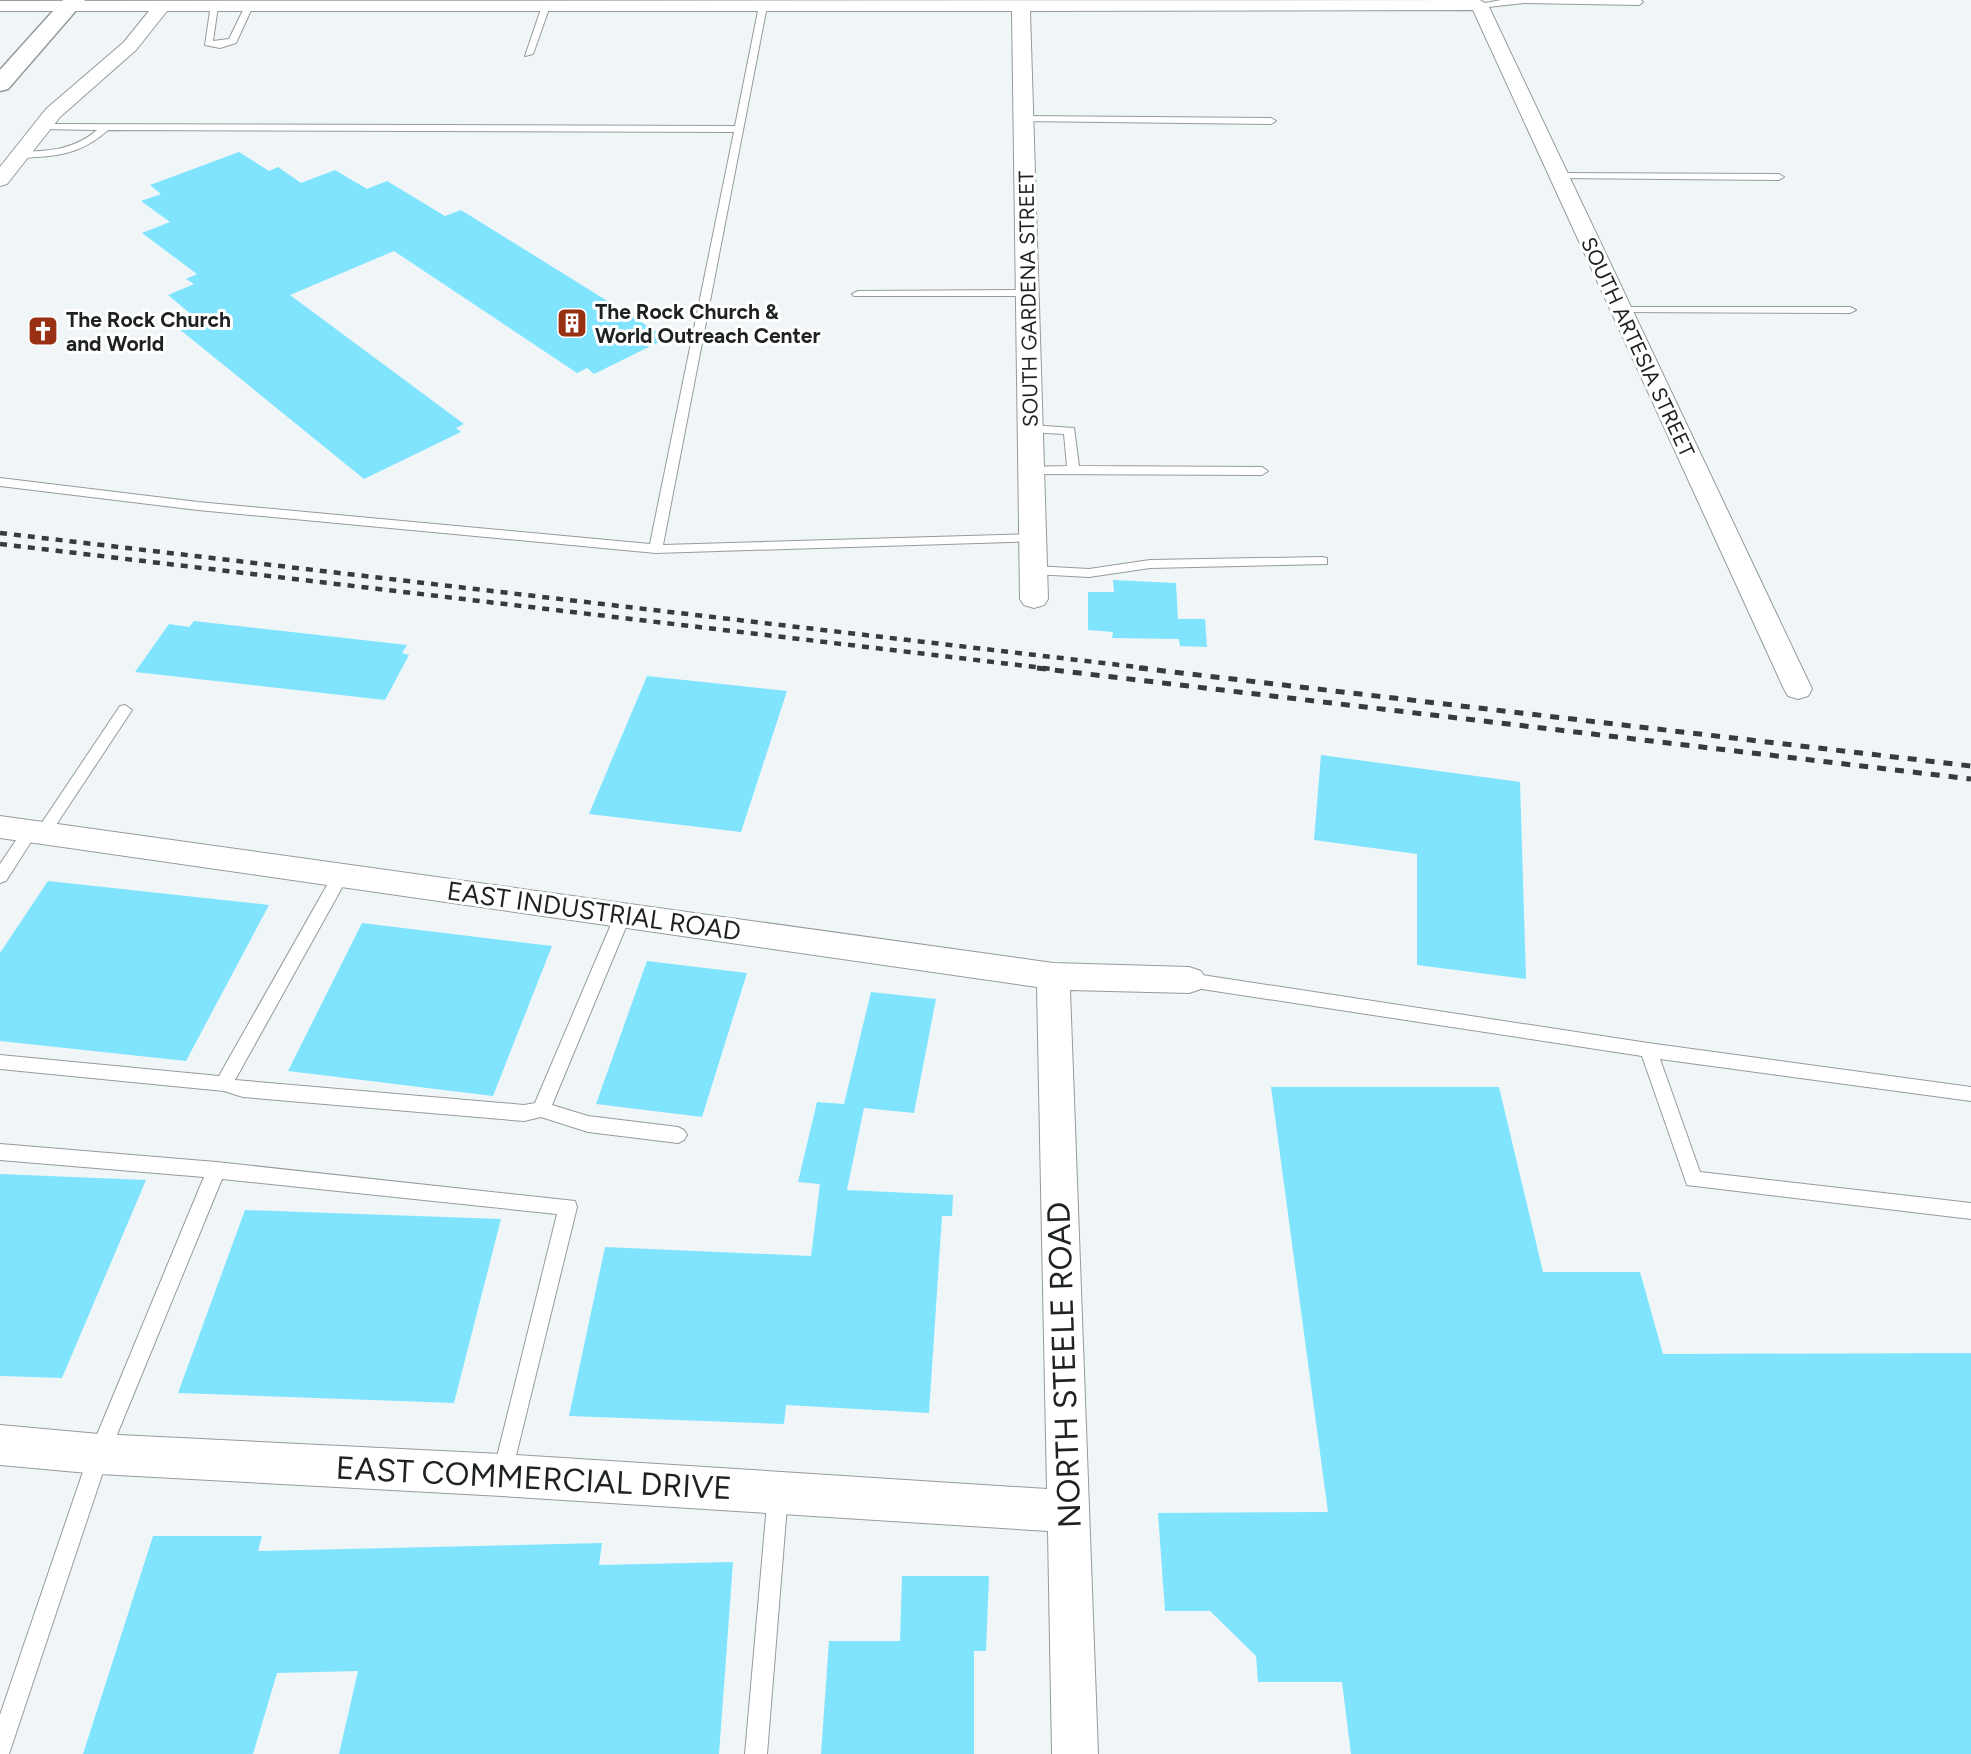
<svg xmlns="http://www.w3.org/2000/svg" width="1971" height="1754" font-family="Figtree,sans-serif">
	<style>
		.building { fill: #80e4ff }
		.lines { fill: none; stroke-linecap: round; stroke-linejoin: round }
		.lane-casing { stroke: #959b9c; stroke-width: 2 }
		.street-casing { stroke: #959b9c; stroke-width: 2 }
		.primary-casing { stroke: #959b9c; stroke-width: 3 }
		.lane { fill: #fff; fill-rule: evenodd }
		.street { fill: #fff; fill-rule: evenodd }
		.primary { fill: #fff; fill-rule: evenodd }
		.rail-far1 { stroke: #383b3c; stroke-width: 4.5; stroke-dasharray: 7 7; stroke-linecap: butt }
		.rail { stroke: #383b3c; stroke-width: 5; stroke-dasharray: 9 9; stroke-linecap: butt }
		.labels { text-anchor: middle; dominant-baseline: central; stroke-width: 6; stroke-linejoin: round; paint-order: stroke }
		.far-street-label { font-size: 21px; fill: #1f2222; stroke: #fff }
		.far-poi-label { font-size: 21px; font-weight: bold; fill: #1f2222; stroke: #fff; text-anchor: start }
		.street-label { font-size: 26px; fill: #1f2222; stroke: #fff }
		.near-street-label { font-size: 32px; fill: #1f2222; stroke: #fff }
	</style>
	<rect width="100%" height="100%" fill="#f0f6f8"/>
	<!-- building -->
	<g class="building">
		<polygon points="239,152 269,171 278,167 301,183 335,170 367,189 387,181 445,216 461,210 667,338 594,374 587,368 577,373 394,251 290,295 464,424 456,428 461,432 364,479 178,328 198,320 168,295 194,284 186,279 197,274 142,233 170,222 141,201 161,194 150,185"/>
		<polygon points="1113,580 1176,583 1178,619 1205,619 1207,647 1180,646 1179,639 1112,638 1113,632 1088,630 1088,592 1114,592"/>
		<polygon points="194,621 407,645 402,653 409,655 385,700 135,672 169,624 189,627"/>
		<polygon points="647,676 787,691 741,832 589,814"/>
		<polygon points="1321,755 1520,782 1526,979 1417,965 1417,854 1314,840"/>
		<polygon points="48,881 269,905 186,1061 0,1041 0,953"/>
		<polygon points="362,923 552,946 493,1096 288,1071"/>
		<polygon points="647,961 747,973 702,1117 596,1104"/>
		<polygon points="871,992 936,999 914,1113 864,1108 847,1190 953,1195 952,1216 942,1216 929,1413 786,1405 784,1424 569,1416 605,1247 811,1256 820,1184 798,1182 817,1102 844,1104"/>
		<polygon points="1271,1087 1499,1087 1543,1272 1640,1272 1663,1354 1971,1353 1971,1754 1351,1754 1342,1682 1258,1682 1256,1656 1210,1611 1165,1611 1158,1513 1328,1512"/>
		<polygon points="0,1174 146,1180 62,1378 0,1376"/>
		<polygon points="245,1210 501,1219 454,1403 178,1393"/>
		<polygon points="153,1536 262,1536 258,1551 602,1543 599,1565 733,1562 719,1754 339,1754 358,1671 277,1673 253,1754 83,1754"/>
		<polygon points="902,1576 989,1576 986,1651 974,1651 974,1754 821,1754 829,1641 900,1641"/>
	</g>
	<g class="lines">
		<!-- lane casing -->
		<g class="lane-casing">
			<g id="lane">
				<polygon points="1501,0 1641,0 1643,2 1639,5 1524,3 1479,8 1475,5"/>
				<polygon points="249,3 253,6 236,43 220,48 205,45 211,4 218,6 213,41 229,39 245,6"/>
				<polygon points="546,3 550,6 533,54 525,56 542,6"/>
				<path d="M763,3L767,6L663,545L1034,534L1039,535V541L656,553L198,510L0,486V478L198,502L650,544L734,132L108,130C87,149 65,156 36,157C28,158 21,159 15,155L20,152C49,151 74,150 97,130L39,129L37,127L42,124L735,126L759,6Z"/>
				<polygon points="1023,116 1271,118 1276,121 1271,124 1020,121 1020,117"/>
				<polygon points="1559,173 1779,174 1784,177 1779,180 1555,178 1554,176"/>
				<polygon points="858,291 1028,290 1034,293 1028,296 854,296 852,294"/>
				<polygon points="1621,307 1850,307 1856,310 1850,313 1617,312 1617,308"/>
				<polygon points="1031,425 1074,428 1079,466 1262,467 1268,471 1262,475 1033,474 1029,473 1029,467 1067,466 1064,434 1027,432 1025,429"/>
				<polygon points="1322,557 1327,558 1327,564 1150,568 1089,577 1034,574 1027,570 1034,566 1089,569 1150,560"/>
				<polygon points="125,705 132,710 48,837 43,839 36,834 6,881 0,883 0,864 25,827 30,825 37,830 120,706"/>
				<polygon points="341,869 347,871 349,875 235,1080 524,1105 535,1103 615,915 617,911 629,911 631,915 552,1105 588,1116 678,1127 684,1130 687,1135 684,1140 678,1143 588,1132 541,1117 524,1121 243,1097 224,1091 0,1069 0,1055 219,1076 335,871"/>
				<polygon points="1189,973 1648,1043 1971,1087 1971,1101 1660,1059 1700,1172 1971,1203 1971,1219 1687,1185 1642,1056 1189,987 1183,985 1181,980 1183,975"/>
				<polygon points="0,1144 216,1162 575,1201 577,1207 510,1480 503,1483 496,1480 493,1473 557,1214 222,1179 109,1454 9,1754 0,1754 0,1715 89,1454 204,1177 0,1160"/>
				<polygon points="778,1483 785,1486 788,1493 767,1754 745,1754 768,1493 771,1486"/>
			</g>
		</g>
		<!-- street casing -->
		<g class="street-casing">
			<g id="street">
				<polygon points="1480,0 1488,5 1812,689 1808,696 1798,699 1788,696 1784,689 1473,10 1030,11 1048,599 1044,605 1034,608 1024,605 1020,599 1012,11 167,11 136,50 60,117 7,184 0,186 0,167 46,109 124,42 149,11 0,11 0,1"/>
				<polygon points="0,816 1053,963 1189,967 1201,971 1206,980 1201,989 1189,993 1070,990 1098,1754 1052,1754 1048,1531 502,1496 99,1474 0,1465 0,1425 99,1434 502,1454 1047,1489 1037,987 0,838"/>
			</g>
		</g>
		<!-- primary casing -->
		<g class="primary-casing">
			<polygon id="primary" points="63,0 85,0 8,89 0,91 0,70"/>
		</g>
		<!-- lane -->
		<use href="#lane" class="lane"/>
		<!-- street -->
		<use href="#street" class="street"/>
		<!-- primary -->
		<use href="#primary" class="primary"/>
		<!-- rail-far1 -->
		<g class="rail-far1">
			<polyline points="0,533 1154,669"/>
			<polyline points="0,544 1052,669"/>
		</g>
		<!-- rail -->
		<g class="rail">
			<polyline points="1037,668 1971,779"/>
			<polyline points="1139,668 1971,766"/>
		</g>
	</g>
	<!-- icons -->
	<defs>
		<g id="building-square" transform="scale(1.575)"><rect x="-9" y="-9" width="18" height="18" rx="4" fill="#983013" stroke="#fff"/><path d="M-4-6H4V6H1V3H-1V6H-4ZM-2.5-4.3h1.7v1.8h-1.7ZM.8-4.3h1.7v1.8H.8ZM-2.5-1h1.7V.8h-1.7ZM.8-1h1.7V.8H.8Z" fill="#fff"/></g>
		<g id="church-square" transform="scale(1.575)"><rect x="-9" y="-9" width="18" height="18" rx="4" fill="#983013" stroke="#fff"/><path d="M-1.2-6h2.4v3.5h3.3v2.4h-3.3V6h-2.4V-.1h-3.3v-2.4h3.3Z" fill="#fff"/></g>
	</defs>
	<g fill-rule="evenodd">
		<use href="#building-square" x="572" y="323"/>
		<use href="#church-square" x="43" y="331"/>
	</g>
	<g class="labels">
		<!-- far-street labels -->
		<g class="far-street-label">
			<text transform="translate(1028 299) rotate(-91)">SOUTH GARDENA STREET</text>
			<text transform="translate(1638 347) rotate(65)">SOUTH ARTESIA STREET</text>
		</g>
		<!-- far-poi labels -->
		<g class="far-poi-label">
			<text x="595" y="311">The Rock Church &amp;<tspan x="595" dy="24">World Outreach Center</tspan></text>
			<text x="66" y="319">The Rock Church<tspan x="66" dy="24">and World</tspan></text>
		</g>
		<!-- street labels -->
		<g class="street-label">
			<text transform="translate(594 911) rotate(8)">EAST INDUSTRIAL ROAD</text>
		</g>
		<!-- near-street labels -->
		<g class="near-street-label">
			<text transform="translate(1064 1365) rotate(-92)">NORTH STEELE ROAD</text>
			<text transform="translate(534 1478) rotate(3)">EAST COMMERCIAL DRIVE</text>
		</g>
	</g>
</svg>
